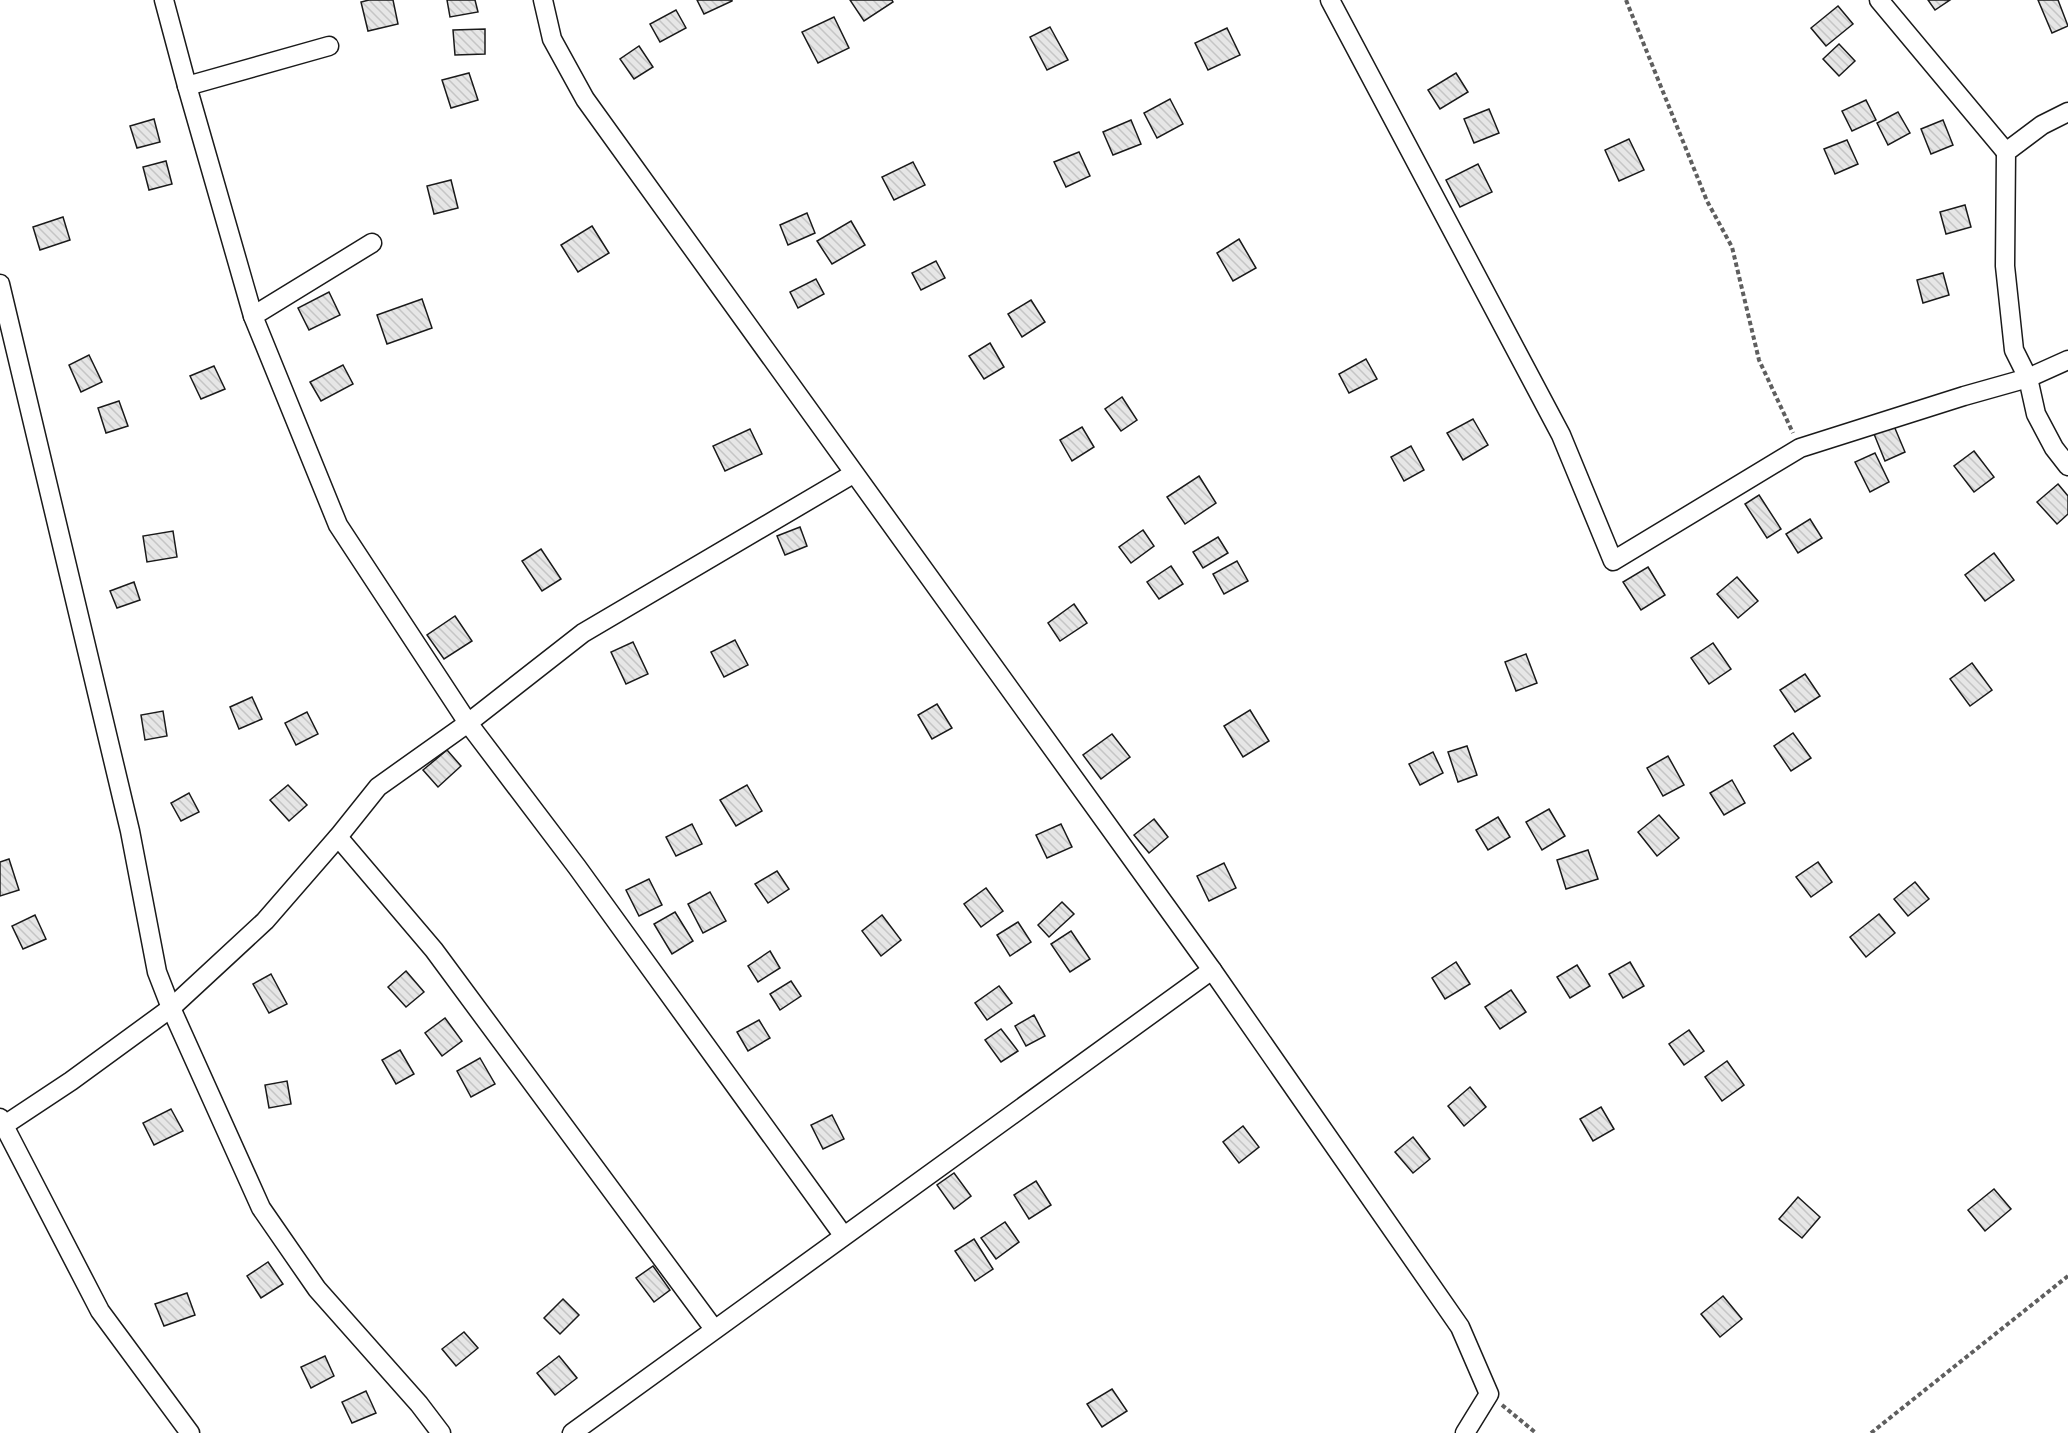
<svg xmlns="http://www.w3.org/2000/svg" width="2068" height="1433" font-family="'PT Sans',sans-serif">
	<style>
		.building { fill: url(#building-back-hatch); stroke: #1a1a1a; stroke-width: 1.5 }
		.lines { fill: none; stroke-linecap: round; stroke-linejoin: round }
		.street-casing { stroke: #1a1a1a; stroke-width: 21 }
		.path { stroke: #5f5f5f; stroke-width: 4; stroke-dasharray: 4.5 3; stroke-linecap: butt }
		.street { stroke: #fff; stroke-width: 18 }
	</style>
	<defs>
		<pattern id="building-back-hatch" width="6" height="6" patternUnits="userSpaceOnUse" patternTransform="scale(1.5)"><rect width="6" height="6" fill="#e6e6e6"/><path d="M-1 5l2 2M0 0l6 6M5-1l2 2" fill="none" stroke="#c5c5c5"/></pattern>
	</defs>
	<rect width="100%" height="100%" fill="#fff"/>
	<!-- building -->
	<g class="building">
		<polygon points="369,0 393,0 398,24 368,31 361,2"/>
		<polygon points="447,0 475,0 478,12 450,17"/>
		<polygon points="697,0 732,0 732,1 704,14"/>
		<polygon points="850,0 892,0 893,2 864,21"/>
		<polygon points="1928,0 1950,0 1935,10"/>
		<polygon points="2038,0 2058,0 2068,26 2052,33"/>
		<polygon points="1838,6 1853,24 1826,46 1811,28"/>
		<polygon points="676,10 686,28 660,42 650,24"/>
		<polygon points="834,17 849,48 818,63 802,32"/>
		<polygon points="1050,27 1068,60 1047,70 1030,37"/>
		<polygon points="1227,28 1240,55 1208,70 1195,43"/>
		<polygon points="485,29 485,54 455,55 453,30"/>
		<polygon points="1839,44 1855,61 1839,76 1823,59"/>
		<polygon points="639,46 653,67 634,79 620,59"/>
		<polygon points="469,73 478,100 451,108 442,80"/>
		<polygon points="1456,73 1468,92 1440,109 1428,90"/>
		<polygon points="1170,99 1183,124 1157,138 1144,113"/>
		<polygon points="1866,100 1876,120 1852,131 1842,111"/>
		<polygon points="1489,109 1499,133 1474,143 1464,119"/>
		<polygon points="1898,112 1910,133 1888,145 1877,123"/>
		<polygon points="154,119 160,142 137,148 130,126"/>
		<polygon points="1131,120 1141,144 1113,155 1103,132"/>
		<polygon points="1943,120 1953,145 1931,154 1921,129"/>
		<polygon points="1629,139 1644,170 1619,181 1605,150"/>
		<polygon points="1847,140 1858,164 1835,174 1824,149"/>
		<polygon points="1079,152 1090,176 1066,187 1054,162"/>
		<polygon points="166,161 172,184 149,190 143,167"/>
		<polygon points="913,162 925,185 894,200 882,177"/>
		<polygon points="1478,164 1492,192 1460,207 1446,180"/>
		<polygon points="451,180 458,208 434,214 427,186"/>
		<polygon points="1965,205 1971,227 1946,234 1940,212"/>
		<polygon points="807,213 815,233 788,245 780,225"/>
		<polygon points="63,217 70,240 40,250 33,227"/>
		<polygon points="851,221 865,245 832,264 817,241"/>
		<polygon points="592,226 609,253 578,272 561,245"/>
		<polygon points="1239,239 1256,268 1233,281 1217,253"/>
		<polygon points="936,261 945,278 921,290 912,273"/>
		<polygon points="1943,273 1949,295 1923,303 1917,280"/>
		<polygon points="816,279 824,294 798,308 790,292"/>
		<polygon points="329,292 340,315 309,330 298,308"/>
		<polygon points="422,299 432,328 387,344 377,315"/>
		<polygon points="1031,300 1045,322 1022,337 1008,314"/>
		<polygon points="990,343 1004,367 984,379 969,356"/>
		<polygon points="89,355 102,382 81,392 69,365"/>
		<polygon points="1366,359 1377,379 1349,393 1339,374"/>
		<polygon points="343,365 353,384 321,401 310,382"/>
		<polygon points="214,366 225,389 201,399 190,376"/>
		<polygon points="1122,397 1137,420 1121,431 1105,409"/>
		<polygon points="119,401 128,426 106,433 98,408"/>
		<polygon points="1473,419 1488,445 1463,460 1447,433"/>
		<polygon points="1894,426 1905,452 1885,461 1874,434"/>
		<polygon points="1082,427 1094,447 1072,461 1060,440"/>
		<polygon points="750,429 762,454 725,471 713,446"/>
		<polygon points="1411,446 1424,470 1404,481 1391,457"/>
		<polygon points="1974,451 1994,477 1974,492 1954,466"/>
		<polygon points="1875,453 1889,482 1870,492 1855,462"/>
		<polygon points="1199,476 1216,503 1185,524 1167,497"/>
		<polygon points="2058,484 2068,496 2068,514 2057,524 2037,502"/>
		<polygon points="1759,495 1781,529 1767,538 1745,504"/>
		<polygon points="1810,519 1822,538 1798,553 1786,534"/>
		<polygon points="800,527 807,546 785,555 777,536"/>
		<polygon points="1143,530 1154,546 1131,563 1119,547"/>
		<polygon points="173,531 177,557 147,562 143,536"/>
		<polygon points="1218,537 1228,553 1203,568 1193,552"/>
		<polygon points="541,549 561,579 542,591 522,561"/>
		<polygon points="1994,553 2014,580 1985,601 1965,575"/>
		<polygon points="1237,561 1248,581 1224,594 1213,574"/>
		<polygon points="1171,566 1183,584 1159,599 1147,582"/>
		<polygon points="1648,567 1665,595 1641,610 1623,582"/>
		<polygon points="1737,577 1758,601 1738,618 1717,594"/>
		<polygon points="134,582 140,600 117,608 110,591"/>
		<polygon points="1074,604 1087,623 1060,641 1048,623"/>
		<polygon points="455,616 472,641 444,659 427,635"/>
		<polygon points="735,640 748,665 724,677 711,652"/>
		<polygon points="633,642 648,674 626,684 611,652"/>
		<polygon points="1713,643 1731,669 1709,684 1691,658"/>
		<polygon points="1526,654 1537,683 1516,691 1505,662"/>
		<polygon points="1972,663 1992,690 1970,706 1950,679"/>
		<polygon points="1805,674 1820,696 1795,712 1780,690"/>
		<polygon points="252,697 262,719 239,729 230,707"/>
		<polygon points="937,704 952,728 932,739 918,715"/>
		<polygon points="1250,710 1269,741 1243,757 1224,726"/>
		<polygon points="163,711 167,736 145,740 141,715"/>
		<polygon points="307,712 318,734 296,745 285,723"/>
		<polygon points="1793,733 1811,758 1791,771 1774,746"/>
		<polygon points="1112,734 1130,757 1101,779 1083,755"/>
		<polygon points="1467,746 1477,775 1458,782 1448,752"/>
		<polygon points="447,750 461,766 438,787 423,770"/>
		<polygon points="1433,752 1443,773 1420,785 1409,764"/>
		<polygon points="1668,756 1684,785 1663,796 1647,768"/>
		<polygon points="1732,780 1745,803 1724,815 1710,793"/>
		<polygon points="288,785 307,805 289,821 270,800"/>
		<polygon points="747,785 762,811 736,826 720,800"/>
		<polygon points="189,793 199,812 181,821 171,803"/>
		<polygon points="1549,809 1565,836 1542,850 1526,822"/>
		<polygon points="1659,815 1679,838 1657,856 1638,832"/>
		<polygon points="1498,817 1510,837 1488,850 1476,830"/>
		<polygon points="1154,819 1168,837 1149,853 1134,835"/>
		<polygon points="692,824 702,844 676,856 666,837"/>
		<polygon points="1061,824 1072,847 1047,858 1036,835"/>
		<polygon points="1588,850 1598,879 1566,889 1557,860"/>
		<polygon points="9,859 19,890 0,896 0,862"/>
		<polygon points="1818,862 1832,882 1811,897 1796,877"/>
		<polygon points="1224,863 1236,888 1209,901 1197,876"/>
		<polygon points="777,871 789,889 768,903 755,884"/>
		<polygon points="649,879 662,905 639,916 626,890"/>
		<polygon points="1915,882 1929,899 1908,916 1894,899"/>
		<polygon points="986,888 1003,911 981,927 964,904"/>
		<polygon points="710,892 726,921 703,933 688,904"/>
		<polygon points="1062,902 1074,914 1049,937 1038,925"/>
		<polygon points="675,912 693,941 672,954 654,924"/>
		<polygon points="1879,914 1895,933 1866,957 1850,937"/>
		<polygon points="35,915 46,939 23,949 12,926"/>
		<polygon points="882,915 901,940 881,956 862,931"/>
		<polygon points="1018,922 1031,942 1010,956 997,935"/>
		<polygon points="1071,931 1090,959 1070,972 1051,944"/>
		<polygon points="770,951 780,968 758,982 748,966"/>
		<polygon points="1456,962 1470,984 1445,999 1432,978"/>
		<polygon points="1630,962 1644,986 1623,998 1609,974"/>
		<polygon points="1577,965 1590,986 1570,998 1557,977"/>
		<polygon points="406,971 424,992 406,1007 388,987"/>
		<polygon points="271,974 287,1004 269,1013 253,984"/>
		<polygon points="791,981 801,996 780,1010 770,994"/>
		<polygon points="999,986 1012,1003 987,1020 975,1003"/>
		<polygon points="1511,990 1526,1012 1500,1029 1485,1007"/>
		<polygon points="1034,1015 1045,1036 1026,1046 1015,1026"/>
		<polygon points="445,1018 462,1041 442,1056 425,1033"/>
		<polygon points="759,1020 770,1038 748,1051 737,1032"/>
		<polygon points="1001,1029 1018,1051 1001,1062 985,1040"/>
		<polygon points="1689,1030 1704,1051 1684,1065 1669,1044"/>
		<polygon points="400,1050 414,1074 396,1084 382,1060"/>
		<polygon points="480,1058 495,1084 471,1097 457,1071"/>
		<polygon points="1727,1061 1744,1085 1722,1101 1705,1077"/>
		<polygon points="287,1081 291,1104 269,1108 265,1085"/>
		<polygon points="1470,1087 1486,1107 1464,1126 1448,1106"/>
		<polygon points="1601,1107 1614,1129 1593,1141 1580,1119"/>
		<polygon points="171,1109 183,1131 154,1145 143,1123"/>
		<polygon points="832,1115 844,1139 823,1149 811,1125"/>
		<polygon points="1243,1126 1259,1147 1239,1163 1223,1142"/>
		<polygon points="1413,1137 1430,1159 1413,1173 1395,1152"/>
		<polygon points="954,1173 971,1196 954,1209 937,1185"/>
		<polygon points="1036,1181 1051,1205 1029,1219 1014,1195"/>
		<polygon points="1994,1189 2011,1209 1985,1231 1968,1210"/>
		<polygon points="1798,1197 1820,1217 1802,1238 1779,1219"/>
		<polygon points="1005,1222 1019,1242 996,1259 981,1238"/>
		<polygon points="974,1239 993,1269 975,1281 955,1251"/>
		<polygon points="268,1262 283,1284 261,1298 247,1276"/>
		<polygon points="653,1266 670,1290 654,1302 636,1278"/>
		<polygon points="187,1293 195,1315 164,1326 155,1304"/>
		<polygon points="1723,1296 1742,1319 1720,1337 1701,1314"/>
		<polygon points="563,1299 579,1315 560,1334 544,1318"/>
		<polygon points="464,1332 478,1348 456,1366 442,1349"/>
		<polygon points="325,1356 334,1376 311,1388 301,1367"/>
		<polygon points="559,1356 577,1378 555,1395 537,1373"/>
		<polygon points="1112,1389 1127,1411 1102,1427 1087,1404"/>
		<polygon points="366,1391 376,1413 352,1423 342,1402"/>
	</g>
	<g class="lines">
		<!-- street casing -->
		<g class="street-casing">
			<g id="street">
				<polyline points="164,0 187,86 253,316 338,525 468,723 577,867 843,1235"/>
				<polyline points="543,0 552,39 585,99 1212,970 1460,1327 1489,1394 1465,1433"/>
				<polyline points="1330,0 1561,435 1613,561 1800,448 1964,396 2028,378 2068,360"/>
				<polyline points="1879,0 2006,152"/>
				<polyline points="187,86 329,46"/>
				<polyline points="2068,112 2042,125 2006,152 2005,266 2014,350 2028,378 2036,414 2054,448 2068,466"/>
				<polyline points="0,284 130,831 157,972 171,1008 261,1208 317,1289 419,1404 441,1433"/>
				<polyline points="253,316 372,243"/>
				<polyline points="338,837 434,950 714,1329"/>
				<polyline points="0,1118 100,1311 190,1433"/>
				<polyline points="0,1128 71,1081 171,1008 265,921 338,837 378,787 468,723 583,633 853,474"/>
				<polyline points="572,1433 1212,970"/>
			</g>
		</g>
		<!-- path -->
		<g class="path">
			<polyline points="1626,0 1707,201 1732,247 1759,360 1793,433"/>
			<polyline points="1502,1405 1536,1433"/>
			<polyline points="1871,1433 2068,1276"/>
		</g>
		<!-- street -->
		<use href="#street" class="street"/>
	</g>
</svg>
